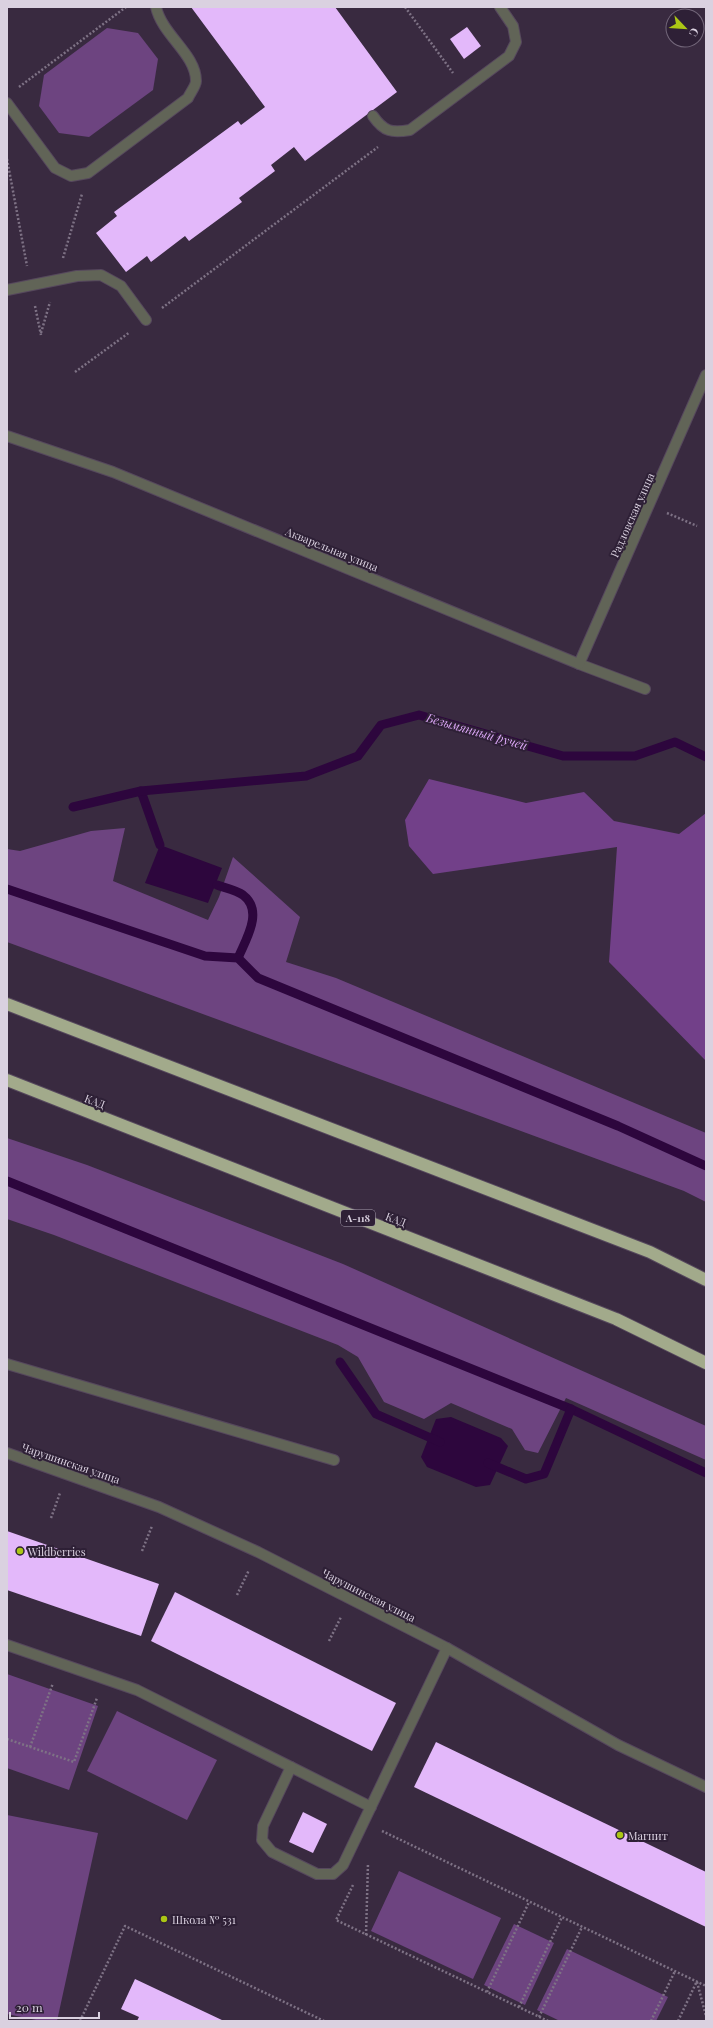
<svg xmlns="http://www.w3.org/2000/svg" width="713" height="2028" font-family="'Playfair Display',serif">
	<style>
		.green { fill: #6d4480 }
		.forest { fill: #724089 }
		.water { fill: #2d063d }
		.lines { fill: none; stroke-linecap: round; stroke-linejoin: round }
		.stream { stroke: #2d063d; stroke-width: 9 }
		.building { fill: #e3b8fa }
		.minor-casing { stroke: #56485d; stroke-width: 12 }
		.highway-casing { stroke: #56485d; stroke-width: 14 }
		.path { stroke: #7e7285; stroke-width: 2.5; stroke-dasharray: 2 2; stroke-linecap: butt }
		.minor { stroke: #616457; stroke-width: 10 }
		.highway { stroke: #a2aa8b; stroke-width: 12 }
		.poi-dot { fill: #abc615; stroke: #2e2036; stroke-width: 1.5 }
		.labels { text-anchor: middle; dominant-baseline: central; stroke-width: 4; stroke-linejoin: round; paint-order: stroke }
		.shield { fill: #2e2036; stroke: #a69cad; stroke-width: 1 }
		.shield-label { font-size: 10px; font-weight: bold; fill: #dad1e0 }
		.street-label { font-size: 11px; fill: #dad1e0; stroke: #2e2036 }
		.poi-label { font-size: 11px; fill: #dad1e0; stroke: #2e2036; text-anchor: start }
		.water-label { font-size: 12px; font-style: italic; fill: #dea9f9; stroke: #2e2036 }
	</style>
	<rect width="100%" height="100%" fill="#392a40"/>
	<!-- green -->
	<g class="green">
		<polygon points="107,28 138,33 158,59 153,90 89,137 59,133 39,106 44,75"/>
		<polygon points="125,828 113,881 208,920 219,897 233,857 300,917 286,962 336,978 706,1133 706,1202 684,1191 7,942 7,849 20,851 91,831"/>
		<polygon points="7,1138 87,1165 343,1264 706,1426 706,1460 566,1398 538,1453 525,1450 512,1429 451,1403 424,1419 384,1402 358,1357 338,1345 54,1235 7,1219"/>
		<polygon points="7,1674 98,1706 69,1790 7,1768"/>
		<polygon points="117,1711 217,1760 187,1820 87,1771"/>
		<polygon points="7,1815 98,1833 57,2021 41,2021 7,2014"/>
		<polygon points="399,1871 501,1918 473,1979 371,1931"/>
		<polygon points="514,1924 554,1943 525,2005 484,1985"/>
		<polygon points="567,1949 668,1997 656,2021 560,2021 537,2010"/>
	</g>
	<!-- forest -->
	<polygon class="forest" points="429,779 526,803 584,792 614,821 679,834 706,813 706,1061 609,962 617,847 433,874 409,846 405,820"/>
	<!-- water -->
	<g class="water">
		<polygon points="160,845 222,868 208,903 145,883"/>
		<polygon points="451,1417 501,1438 508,1446 490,1485 476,1487 427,1467 421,1457 436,1419"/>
	</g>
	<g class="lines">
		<!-- stream -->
		<g class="stream">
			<polyline points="141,791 160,845"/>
			<polyline points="73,807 141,791 306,776 358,756 381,725 419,715 563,756 635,756 675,742 706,757"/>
			<path d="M217,885C225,888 236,890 243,895C264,911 246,939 238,958"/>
			<polyline points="7,889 205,956 238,958 258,978 618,1126 706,1166"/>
			<polyline points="7,1181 571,1409 706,1473"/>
			<polyline points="340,1362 376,1414 440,1442"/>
			<polyline points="488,1463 526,1479 544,1474 571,1409"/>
		</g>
	</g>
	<!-- building -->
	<g class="building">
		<polygon points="191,7 335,7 397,92 305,161 294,147 271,165 275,171 239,198 242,202 227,213 189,241 185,236 151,262 147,256 126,272 96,233 117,216 114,212 238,121 241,125 265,107"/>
		<polygon points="467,27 481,46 464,59 450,39"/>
		<polygon points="7,1531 159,1584 141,1636 7,1590"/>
		<polygon points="175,1592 396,1703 372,1751 151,1641"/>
		<polygon points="436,1742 706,1872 706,1927 414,1787"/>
		<polygon points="303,1812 327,1824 313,1853 289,1842"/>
		<polygon points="135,1979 224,2021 137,2021 139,2017 121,2009"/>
	</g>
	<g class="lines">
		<!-- minor casing -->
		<g class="minor-casing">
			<g id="minor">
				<path d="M7,103L55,168L71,176L88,173L188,98C190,93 196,86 196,81C196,54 162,35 156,7"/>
				<path d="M373,116C384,132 392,133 410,130L509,56L516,42L513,26L500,7"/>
				<polyline points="7,290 77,276 101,275 121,286 146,320"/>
				<polyline points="7,436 113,472 579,664 645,689"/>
				<polyline points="579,664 706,375"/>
				<polyline points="7,1364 334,1460"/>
				<polyline points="7,1453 159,1507 258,1552 447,1648 618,1745 706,1787"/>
				<polyline points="7,1645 137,1690 371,1807"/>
				<polyline points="291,1767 263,1826 262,1840 272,1852 317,1874 333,1874 343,1865 447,1648"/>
			</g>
		</g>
		<!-- highway casing -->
		<g class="highway-casing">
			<g id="highway">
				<polyline points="7,1004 650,1252 706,1280"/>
				<polyline points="7,1080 616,1319 706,1363"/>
			</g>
		</g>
		<!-- path -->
		<g class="path">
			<polyline points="405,7 453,73"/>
			<polyline points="19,87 126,7"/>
			<polyline points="7,159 27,266"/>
			<polyline points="63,258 82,194"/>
			<polyline points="35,306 41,335"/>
			<polyline points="162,308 378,147"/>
			<polyline points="41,333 50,302"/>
			<polyline points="75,372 130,332"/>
			<polyline points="667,513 697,526"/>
			<polyline points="51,1518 60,1493"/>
			<polyline points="142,1551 152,1526"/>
			<polyline points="237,1595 249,1570"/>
			<polyline points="329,1641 341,1617"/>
			<polyline points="7,1739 74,1762 97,1698"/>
			<polyline points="30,1747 53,1683"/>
			<polyline points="382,1831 706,1986"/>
			<polyline points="353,1885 336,1920 548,2021"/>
			<polyline points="366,1935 368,1863"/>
			<polyline points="697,1982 706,2016"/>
			<polyline points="487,1992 529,1902"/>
			<polyline points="519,2007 562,1917"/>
			<polyline points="539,2017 582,1927"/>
			<polyline points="80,2021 125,1926 324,2021"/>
			<polyline points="651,2021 675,1971"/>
			<polyline points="678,2021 697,1981"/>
		</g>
		<!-- minor -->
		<use href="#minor" class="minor"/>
		<!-- highway -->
		<use href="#highway" class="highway"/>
	</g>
	<!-- markers -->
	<g class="poi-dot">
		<circle cx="20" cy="1551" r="4"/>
		<circle cx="620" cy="1835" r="4"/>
		<circle cx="164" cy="1919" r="4"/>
	</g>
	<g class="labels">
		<!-- shield labels -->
		<rect class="shield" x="341" y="1210" width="34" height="16" rx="3"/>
		<g class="shield-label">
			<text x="358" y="1218">А-118</text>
		</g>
		<!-- street labels -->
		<g class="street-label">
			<text transform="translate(632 515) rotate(-66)">Радловская улица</text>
			<text transform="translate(332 549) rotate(22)">Акварельная улица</text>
			<text transform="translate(95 1101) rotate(21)">КАД</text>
			<text transform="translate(396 1219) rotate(21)">КАД</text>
			<text transform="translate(71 1463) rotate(19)">Чарушинская улица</text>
			<text transform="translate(369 1595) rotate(27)">Чарушинская улица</text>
		</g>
		<!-- poi labels -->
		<g class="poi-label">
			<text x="28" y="1551">Wildberries</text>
			<text x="628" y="1835">Магнит</text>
			<text x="172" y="1919">Школа № 531</text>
		</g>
		<!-- water labels -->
		<g class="water-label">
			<text transform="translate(477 731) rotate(16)">Безымянный ручей</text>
		</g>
	</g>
	<!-- border -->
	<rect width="713" height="2028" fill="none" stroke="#dad1e0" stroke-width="16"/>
	<!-- north arrow -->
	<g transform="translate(685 28) rotate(115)"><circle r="19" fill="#2e2036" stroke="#73677a"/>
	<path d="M0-3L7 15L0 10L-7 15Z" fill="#abc615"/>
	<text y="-6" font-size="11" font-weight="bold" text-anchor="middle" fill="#dad1e0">С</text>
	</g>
	<!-- scale -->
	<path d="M10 2012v6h89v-6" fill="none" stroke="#dad1e0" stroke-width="2"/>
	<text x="16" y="2012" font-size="12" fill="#dad1e0" stroke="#2e2036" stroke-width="3" paint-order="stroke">20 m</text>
</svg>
